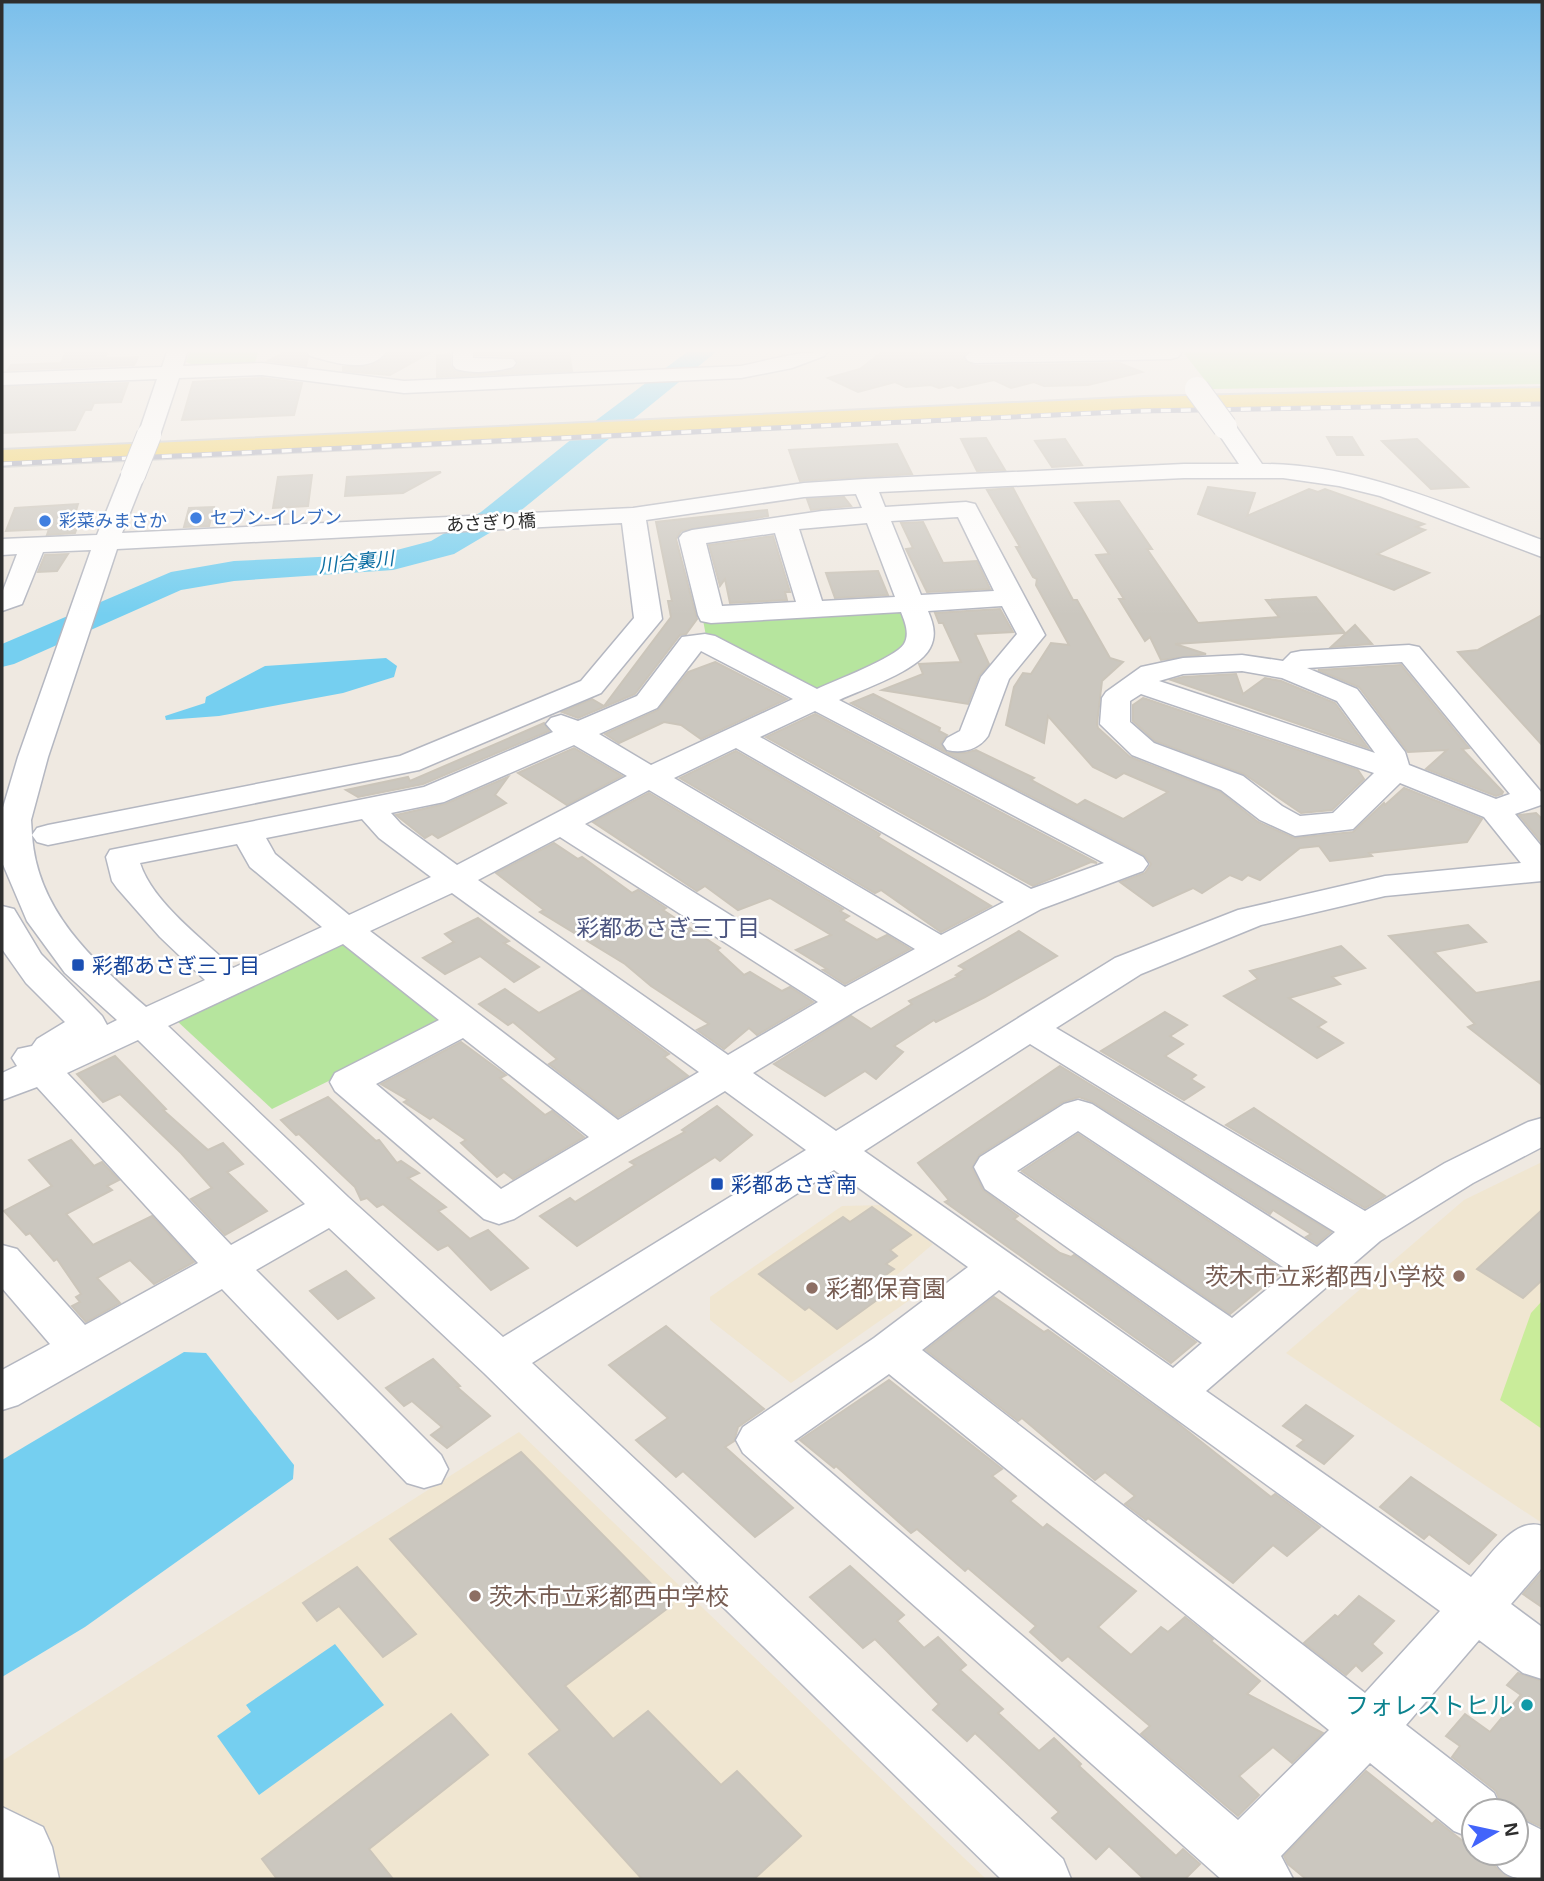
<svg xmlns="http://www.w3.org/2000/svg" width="1544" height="1881" font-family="Arial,'Noto Sans JP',sans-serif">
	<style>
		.education { fill: #f0e6d1 }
		.green { fill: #b6e59e }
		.pitch { fill: #c9ec9a }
		.water { fill: #75cff0 }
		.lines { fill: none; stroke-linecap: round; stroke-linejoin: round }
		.river { fill: #75cff0; fill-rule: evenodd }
		.building { fill: #cbc7bf; stroke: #cbc5ba; stroke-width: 2 }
		.minor-casing { stroke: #b4b7c1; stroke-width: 3 }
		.major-casing { stroke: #c9c9c9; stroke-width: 4 }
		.minor { fill: #fff; fill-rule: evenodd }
		.major { fill: #f2d163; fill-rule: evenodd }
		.rail-casing { stroke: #a3a6b8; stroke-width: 5 }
		.rail { stroke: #fff; stroke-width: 3.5; stroke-dasharray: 10; stroke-linecap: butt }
		.minor-bridge-casing { stroke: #b4b7c1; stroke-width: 26; stroke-linecap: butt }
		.minor-bridge { stroke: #fff; stroke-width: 24 }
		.shop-dot { fill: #3f7fe0; stroke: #fff; stroke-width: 2.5 }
		.transit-dot { fill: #1a4fb4; stroke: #fff; stroke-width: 2.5 }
		.education-dot { fill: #8d6e63; stroke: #fff; stroke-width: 2.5 }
		.culture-dot { fill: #0f9aa8; stroke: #fff; stroke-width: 2.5 }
		.labels { text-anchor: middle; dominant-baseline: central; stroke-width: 5; stroke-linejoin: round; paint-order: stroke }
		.far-shop-label { font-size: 18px; fill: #366cbe; stroke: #fff; text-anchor: start }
		.far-street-label { font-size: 18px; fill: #2e2e2e; stroke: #fff }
		.far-water-label { font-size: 19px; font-style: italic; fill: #0d6fa3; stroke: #fff }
		.transit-label { font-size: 21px; fill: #164399; stroke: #fff; text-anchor: start }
		.neighbourhood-label { font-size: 23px; fill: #4d5680; stroke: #fff }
		.near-education-label { font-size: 24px; fill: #785e54; stroke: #fff; text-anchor: start }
		.near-culture-label { font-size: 24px; fill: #0d838f; stroke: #fff; text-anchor: end }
	</style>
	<rect width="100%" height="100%" fill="#efe9e1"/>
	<!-- education -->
	<g class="education">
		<polygon points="1542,1162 1542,1523 1286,1353 1464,1200"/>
		<polygon points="884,1205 933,1244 891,1280 911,1299 791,1383 710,1320 710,1297 842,1206"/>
		<polygon points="519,1432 986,1879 44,1879 35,1840 2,1817 2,1761"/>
	</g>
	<!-- green -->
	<g class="green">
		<polygon points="190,352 258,352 255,364 196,366 186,362"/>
		<polygon points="1183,352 1542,352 1542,384 1212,389"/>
		<path d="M897,609L906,612L912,629C910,634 909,641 906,645C893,663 831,688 810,689L706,636L703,620Z"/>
		<polygon points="329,943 350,943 442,1016 436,1028 272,1109 177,1021"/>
	</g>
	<!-- pitch -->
	<polygon class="pitch" points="1542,1301 1542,1429 1500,1400 1531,1313"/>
	<!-- water -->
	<g class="water">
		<polygon points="386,658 397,666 394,677 343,693 219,716 166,720 165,716 205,703 206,697 265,666"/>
		<polygon points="184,1352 206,1353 294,1465 293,1479 85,1627 2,1677 2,1460"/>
		<polygon points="335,1644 384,1705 259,1795 217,1736 251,1712 246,1705"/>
	</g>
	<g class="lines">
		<!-- river -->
		<polygon class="river" points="687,352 716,352 503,525 454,554 393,570 234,581 181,590 14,664 2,667 2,644 171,572 234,561 361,555 393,551 431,541 481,512 578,434"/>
	</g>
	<!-- building -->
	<g class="building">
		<polygon points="66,352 107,352 105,358 138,357 134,365 8,370 11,365 61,363"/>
		<polygon points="285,352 305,354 308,357 306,366 268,361"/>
		<polygon points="389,352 431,352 390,375 343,371 343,367 371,366"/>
		<polygon points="476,352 569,352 572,371 437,377 437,355 450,354 450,365 454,371 469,374 507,371 515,369 519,363 513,356 476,355"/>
		<polygon points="882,352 923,354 927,352 967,352 963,359 975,366 1119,363 1142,372 1088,385 1044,386 1034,382 1011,388 994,380 958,388 952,385 939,388 931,385 906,387 895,382 858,392 828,378 860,369"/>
		<polygon points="262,378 302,383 294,415 182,420 193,382"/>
		<polygon points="128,383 121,402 94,403 91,410 85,410 75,430 2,433 2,387"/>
		<polygon points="1327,437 1352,437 1363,455 1337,455"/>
		<polygon points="986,438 1005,470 977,471 961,439"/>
		<polygon points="1065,439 1082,465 1052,467 1035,441"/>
		<polygon points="1417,439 1468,487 1431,489 1382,441"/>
		<polygon points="897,444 912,474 800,481 789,450"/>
		<polygon points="441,472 403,493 345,496 347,477"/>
		<polygon points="312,475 308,506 273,508 278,477"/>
		<polygon points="1208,487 1255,493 1247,516 1309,489 1318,492 1325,489 1424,524 1416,527 1425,530 1377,554 1429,573 1394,590 1198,514"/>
		<polygon points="1013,488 1073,600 1077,600 1110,658 1123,662 1102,681 1097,724 1098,728 1130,757 1220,792 1258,822 1294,838 1353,832 1384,803 1385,805 1404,788 1482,819 1467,842 1369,853 1372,856 1330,861 1319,846 1300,848 1260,880 1248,875 1242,880 1230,875 1202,893 1193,888 1153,906 1120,882 1145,873 1151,864 1144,855 947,753 965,753 976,750 1034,778 1031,780 1077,805 1085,800 1123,819 1168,792 1124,773 1116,778 1093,767 1048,716 1044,743 1006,725 1014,687 1023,673 1031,674 1051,643 1069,645 1036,585 1037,579 1033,577 1016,547 1020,547 987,490"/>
		<polygon points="844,497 851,506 811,510 807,499"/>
		<polygon points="1119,501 1152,549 1147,549 1198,623 1279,617 1266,600 1316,597 1345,633 1175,644 1206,654 1161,660 1150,637 1145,641 1119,599 1124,599 1096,555 1109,554 1075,503"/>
		<polygon points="78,504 75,514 82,513 75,533 47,535 49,529 6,531 15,508"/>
		<polygon points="214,507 209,526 184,527 189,508"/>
		<polygon points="767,510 768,516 681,531 676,539 697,619 686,634 680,635 635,694 578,718 562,712 592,699 604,706 671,617 668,601 672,601 656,522"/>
		<polygon points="923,522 943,563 977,561 990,589 927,592 906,549 913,548 901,523"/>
		<polygon points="773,536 790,592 785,592 787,600 730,603 725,579 720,586 709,545"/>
		<polygon points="68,554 57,571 38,572 45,555"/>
		<polygon points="878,571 888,595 835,598 826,573"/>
		<polygon points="1000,609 1013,632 975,634 989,664 979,676 968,704 882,690 923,674 919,664 961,662 943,623 939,623 935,613"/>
		<polygon points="1542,615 1542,745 1458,652 1478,650"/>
		<polygon points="1355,625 1372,644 1331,647"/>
		<polygon points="715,662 787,699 701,739 681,725 664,722 619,743 605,734 658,710 688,672"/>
		<polygon points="1401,665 1469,748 1462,749 1503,792 1502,794 1496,796 1426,769 1447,750 1408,752 1359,687 1318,670"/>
		<polygon points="1236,674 1243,694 1265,678 1281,681 1335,703 1368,748 1171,680 1183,677"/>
		<polygon points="873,694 940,728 939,731 947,735 941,743 947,753 851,703"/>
		<polygon points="1143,698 1358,770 1364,779 1332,810 1301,813 1244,774 1155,741 1133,721 1133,705"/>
		<polygon points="815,714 1097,863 1091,862 1033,886 766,737"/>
		<polygon points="544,723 549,731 423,784 358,797 346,790 408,777 410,781"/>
		<polygon points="574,748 622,776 567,805 518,773"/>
		<polygon points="736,751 880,834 878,837 991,906 941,932 881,890 875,893 680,778"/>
		<polygon points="508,777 495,795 506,803 438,838 432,834 425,838 396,815 445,804"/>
		<polygon points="649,793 843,909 840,911 849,916 843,920 877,940 887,935 910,949 845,984 823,970 827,969 796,950 831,935 770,898 738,910 705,886 697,891 593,822"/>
		<polygon points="1536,813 1542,819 1542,843 1519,815"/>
		<polygon points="554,843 578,859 582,857 632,893 638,890 666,908 663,910 720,948 717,950 744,975 750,972 782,991 790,987 813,1002 757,1035 749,1028 724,1049 697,1030 709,1024 651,986 625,964 540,912 544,910 496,873"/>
		<polygon points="478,918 509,941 504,943 539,967 514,982 480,956 445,974 423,958 454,942 445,934"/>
		<polygon points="1468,925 1486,942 1434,952 1476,993 1542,981 1542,1085 1468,1027 1475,1024 1389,936"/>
		<polygon points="1019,931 1057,956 985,997 936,1022 934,1020 894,1046 903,1052 876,1079 865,1071 825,1096 774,1064 851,1016 871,1029 912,1004 909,1001 959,976 956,975 965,969 959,966"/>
		<polygon points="1341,946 1365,968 1332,977 1340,984 1289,998 1326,1022 1318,1027 1343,1043 1317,1058 1224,996 1258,979 1250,971"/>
		<polygon points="505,989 539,1013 582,990 669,1054 664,1057 688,1076 618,1117 549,1064 557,1059 513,1022 508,1025 479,1004"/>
		<polygon points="1165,1012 1187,1025 1170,1036 1183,1044 1165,1056 1196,1075 1191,1079 1204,1087 1184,1100 1101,1051"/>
		<polygon points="461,1042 506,1075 500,1078 545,1115 552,1111 584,1137 513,1179 504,1172 497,1177 461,1143 466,1140 433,1117 430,1119 404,1102 408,1100 381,1084"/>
		<polygon points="115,1056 166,1109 163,1110 208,1150 223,1143 243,1164 227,1172 267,1211 225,1235 191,1199 212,1188 181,1153 120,1094 103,1102 77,1074"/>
		<polygon points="1060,1066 1331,1232 1317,1244 1306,1237 1311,1234 1273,1210 1270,1214 1093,1102 1079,1097 1063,1102 979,1155 972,1168 983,1190 1018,1216 1014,1219 1060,1253 1071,1257 1074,1255 1196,1342 1171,1363 945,1202 949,1200 918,1163"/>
		<polygon points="328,1097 376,1141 379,1140 397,1163 401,1161 419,1173 408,1178 446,1207 438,1211 470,1239 488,1230 528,1268 491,1290 448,1245 438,1250 383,1204 377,1207 367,1198 361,1200 355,1187 299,1134 296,1135 281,1120"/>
		<polygon points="717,1106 752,1135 720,1161 715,1157 577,1246 540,1216 570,1198 575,1202 635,1165 630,1162 685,1132 682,1130"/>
		<polygon points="1254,1108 1385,1196 1365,1208 1226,1125"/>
		<polygon points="1078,1134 1283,1270 1230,1314 1022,1171"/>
		<polygon points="71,1140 94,1166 102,1162 119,1180 107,1186 112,1190 66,1214 93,1245 152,1216 194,1262 154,1284 130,1260 97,1278 120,1303 86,1322 72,1306 80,1302 76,1297 81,1294 57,1259 54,1261 30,1233 26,1235 4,1211 52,1186 29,1160"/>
		<polygon points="872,1207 911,1235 890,1250 897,1256 886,1264 894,1269 869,1287 881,1297 837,1329 809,1307 805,1310 759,1274 843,1217 850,1222"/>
		<polygon points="1542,1210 1542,1280 1523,1298 1477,1269"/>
		<polygon points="346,1271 374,1298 338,1319 310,1291"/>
		<polygon points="994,1297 1044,1332 1048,1330 1175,1421 1271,1497 1275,1494 1320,1527 1287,1556 1273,1545 1233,1583 1148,1518 1146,1520 1125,1504 1135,1496 1105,1472 1095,1480 1022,1418 1018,1421 926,1350"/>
		<polygon points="666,1326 764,1409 738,1427 734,1441 725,1447 793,1508 755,1537 683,1471 676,1477 636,1440 668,1418 609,1365"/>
		<polygon points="433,1359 460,1386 457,1387 490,1416 447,1448 431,1435 442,1427 412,1401 404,1406 386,1388"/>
		<polygon points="889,1380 1002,1469 992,1476 1016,1496 1010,1501 1043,1528 1047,1524 1136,1591 1098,1627 1131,1655 1161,1627 1168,1632 1185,1617 1213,1639 1211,1641 1260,1681 1247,1694 1323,1733 1292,1763 1273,1747 1239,1776 1259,1795 1238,1816 1141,1734 1150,1726 1068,1656 1062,1661 1030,1632 1036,1626 968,1568 965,1571 917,1529 911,1533 836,1466 834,1468 800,1440"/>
		<polygon points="1306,1405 1353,1436 1324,1464 1297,1446 1304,1440 1283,1426"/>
		<polygon points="521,1452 672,1605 565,1686 613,1739 648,1711 721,1785 737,1771 801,1836 754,1879 642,1879 529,1754 560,1730 390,1539"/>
		<polygon points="1411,1477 1496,1535 1469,1564 1429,1534 1424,1539 1380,1507"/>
		<polygon points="850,1566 904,1615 897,1621 924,1648 938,1637 966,1665 960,1670 1003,1709 998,1713 1039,1751 1054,1738 1081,1764 1079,1766 1176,1856 1183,1849 1200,1864 1185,1879 1144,1879 1109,1846 1096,1859 1052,1818 1059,1812 975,1733 967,1741 933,1710 939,1704 875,1639 863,1648 810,1597"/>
		<polygon points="357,1567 416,1634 383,1657 339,1606 317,1621 303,1603"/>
		<polygon points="1542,1572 1542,1607 1523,1594"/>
		<polygon points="1359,1596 1394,1621 1372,1644 1382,1653 1362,1671 1356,1665 1346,1675 1304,1643 1335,1615 1338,1617"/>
		<polygon points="1518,1673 1542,1681 1542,1827 1516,1815 1516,1811 1504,1811 1496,1791 1452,1757 1460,1746 1446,1736 1465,1714 1490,1732 1521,1695 1507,1685"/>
		<polygon points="451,1714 488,1755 369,1849 393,1879 277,1879 262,1859"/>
		<polygon points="1366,1771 1432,1824 1436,1820 1474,1850 1474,1853 1478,1853 1511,1879 1306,1879 1288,1864 1284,1856"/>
	</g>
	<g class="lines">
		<!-- minor casing -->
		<g class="minor-casing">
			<g id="minor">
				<path d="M167,352H187L183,366L262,363L404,381L741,366C770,360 798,351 827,352L824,356L792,368L741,378L404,393L262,375L179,378L160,435L157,440H141L138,435L157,379L2,385V373L162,367Z"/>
				<path d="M307,352H386C369,375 333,362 310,356Z"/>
				<path d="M453,352H473V358L513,359L516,363L513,367C497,372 472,374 456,369L453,365Z"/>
				<polygon points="971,352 1180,352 1181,353 1178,357 1171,359 975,363 968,361 965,357"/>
				<path d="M1225,420L1233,422L1262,464C1360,464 1452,507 1542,540V557L1380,496L1339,486L1283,478H1184L879,492L885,507L966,502L975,504L1045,635L1009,679L988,736C979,749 963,754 947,750L943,744L947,738L960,731L981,677L1017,634L1002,606L928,611C933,623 937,635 930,648C918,671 863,689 839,700L1143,857L1148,864L1143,871L1041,909L857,1010L753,1073L836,1131L1115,958L1238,910L1385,876L1521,863L1484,817L1400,783L1353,829L1295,836L1260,820L1221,790L1132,755L1100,724L1102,698L1106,692L1141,667L1183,658L1242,655L1283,661L1291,653L1301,651L1409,645L1419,647L1542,793L1541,805L1515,814L1542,847V881L1385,896L1261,925L1141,974L1056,1028L1365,1211L1445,1163L1528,1122L1542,1118V1147L1473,1183L1380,1241L1206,1391L1471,1577C1489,1558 1514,1516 1542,1526V1568L1511,1604L1542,1627V1679L1523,1673L1479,1640L1406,1725L1494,1793L1502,1811H1474V1839L1454,1831L1370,1763L1281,1856L1293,1879H1221L743,1453L736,1440L743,1427L874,1338L968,1267L834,1170L532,1363L1063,1859L1071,1879H1001L484,1373L329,1228L256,1270L441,1455L448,1469L441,1483L424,1488L407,1483L222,1289L18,1405L2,1410V1370L50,1344L2,1288V1245L17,1249L85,1325L198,1263L37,1087L2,1100V1073L17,1066L12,1058L18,1049L32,1046L37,1039L65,1022L26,983L2,949V906L14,909L41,954L102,1016L107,1025L117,1020L65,973L27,921L2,862V811L18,757L91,550L43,552L22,604L2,611V593L17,554L2,555V539L97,535L121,475L125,470H141L145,475L122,533L633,508L804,483L865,479L1184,464H1239L1214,427L1217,422ZM856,494L862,508L822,511L692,530L683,533L679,538L698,615L701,621L711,623L901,612C905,622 910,634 904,644C895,658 834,681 817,689L715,636L705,634L682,637L637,696L578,721L561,715L551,718L546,724L553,732L424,787L110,850L106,857L112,881L117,888L160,937L205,980L146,1007C93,960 37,911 32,835L37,842L48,845L419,770L601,693L662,619L646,520L804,497ZM958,517L994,591L921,595L891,521ZM622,523L634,618L581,681L400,756L48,825L37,828L32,835L31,820L48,757L117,549ZM867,523L895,597L822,601L799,529ZM775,533L796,602L722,606L706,543ZM701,651L793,699L651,765L599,734L657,708ZM1402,662L1510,794L1496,799L1409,765L1405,752L1357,689L1307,668ZM1242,671L1282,678L1337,701L1375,753L1159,681L1183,674ZM1141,694L1374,773L1333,813L1300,816L1282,806L1243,776L1154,743L1130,722V701ZM815,711L1104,863L1031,889L760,737ZM574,745L627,776L457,865L401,824L391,813L444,802ZM736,748L1004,902L941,935L674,778ZM649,790L915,949L845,987L585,824ZM362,819L379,838L431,877L349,915L275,854L266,838ZM560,837L818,1002L728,1055L478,880ZM237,844L250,867L322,927L233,968C204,940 152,902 140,863ZM452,893L699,1072L618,1120L370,931ZM343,944L439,1020L335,1073L330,1082L335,1091L484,1219L499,1224L514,1219L725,1091L806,1150L503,1337L348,1197L168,1026ZM463,1038L589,1137L501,1189L376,1084ZM138,1040L305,1204L231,1245L67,1073ZM1030,1044L1335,1232L1317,1247L1092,1104L1078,1100L1064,1104L980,1157L974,1167L985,1189L1202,1343L1173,1368L864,1151ZM1078,1131L1289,1271L1232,1318L1017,1171ZM999,1290L1440,1611L1365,1693L922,1350ZM889,1374L1329,1730L1238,1820L794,1441Z"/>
				<polygon points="2,1807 43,1827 52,1847 59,1879 2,1879"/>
				<path d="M1516,1817L1542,1830V1879C1516,1879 1502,1880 1491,1853H1516Z"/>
			</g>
		</g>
		<!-- major casing -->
		<g class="major-casing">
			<polygon id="major" points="1542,388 1542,402 1144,411 2,466 2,450 1144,397"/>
		</g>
		<!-- minor -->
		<use href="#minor" class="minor"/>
		<!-- major -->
		<use href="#major" class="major"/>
		<!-- rail casing -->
		<g class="rail-casing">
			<polyline id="rail" points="2,464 1139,411 1542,404"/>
		</g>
		<!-- rail -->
		<use href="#rail" class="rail"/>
		<!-- minor-bridge casing -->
		<g class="minor-bridge-casing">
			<g id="minor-bridge">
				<polyline points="1197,389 1225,427"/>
				<polyline points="133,475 149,435"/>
			</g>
		</g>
		<!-- minor-bridge -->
		<use href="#minor-bridge" class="minor-bridge"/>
	</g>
	<!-- sky -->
	<linearGradient id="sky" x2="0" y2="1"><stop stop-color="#7abfeb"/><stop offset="0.57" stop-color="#f8f5f2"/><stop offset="1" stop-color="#f8f5f2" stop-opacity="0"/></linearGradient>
	<rect width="1544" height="615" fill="url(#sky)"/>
	<!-- markers -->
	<g class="shop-dot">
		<circle cx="196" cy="518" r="7"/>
		<circle cx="45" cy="521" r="7"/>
	</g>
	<g class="transit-dot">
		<rect x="71" y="958" width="14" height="14" rx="3.5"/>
		<rect x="710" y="1177" width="14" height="14" rx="3.5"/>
	</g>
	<g class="education-dot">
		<circle cx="1459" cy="1276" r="7"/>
		<circle cx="812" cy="1288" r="7"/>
		<circle cx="475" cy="1596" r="7"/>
	</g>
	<circle class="culture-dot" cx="1527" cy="1705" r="7"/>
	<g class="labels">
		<!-- far-shop labels -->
		<g class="far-shop-label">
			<text x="210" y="518">セブン-イレブン</text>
			<text x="59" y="521">彩菜みまさか</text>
		</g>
		<!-- far-street labels -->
		<g class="far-street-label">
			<text transform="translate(491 523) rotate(-3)">あさぎり橋</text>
		</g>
		<!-- far-water labels -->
		<g class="far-water-label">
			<text transform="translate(356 562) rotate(-6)">川合裏川</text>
		</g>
		<!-- transit labels -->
		<g class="transit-label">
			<text x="92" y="965">彩都あさぎ三丁目</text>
			<text x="731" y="1184">彩都あさぎ南</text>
		</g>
		<!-- neighbourhood labels -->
		<g class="neighbourhood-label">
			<text x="668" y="928">彩都あさぎ三丁目</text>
		</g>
		<!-- near-education labels -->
		<g class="near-education-label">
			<text x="1445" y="1276" text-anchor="end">茨木市立彩都西小学校</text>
			<text x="826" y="1288">彩都保育園</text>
			<text x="489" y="1596">茨木市立彩都西中学校</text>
		</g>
		<!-- near-culture labels -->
		<g class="near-culture-label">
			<text x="1513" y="1705">フォレストヒル</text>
		</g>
	</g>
	<!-- border -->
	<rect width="1544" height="1881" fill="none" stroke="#2e2e2e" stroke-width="7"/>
	<!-- north arrow -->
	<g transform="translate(1495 1832) rotate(81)"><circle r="33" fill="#ffffff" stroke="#ababab" stroke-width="2"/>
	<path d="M0-5L12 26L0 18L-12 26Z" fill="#4264fb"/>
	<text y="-10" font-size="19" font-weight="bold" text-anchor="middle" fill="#2e2e2e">N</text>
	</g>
</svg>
